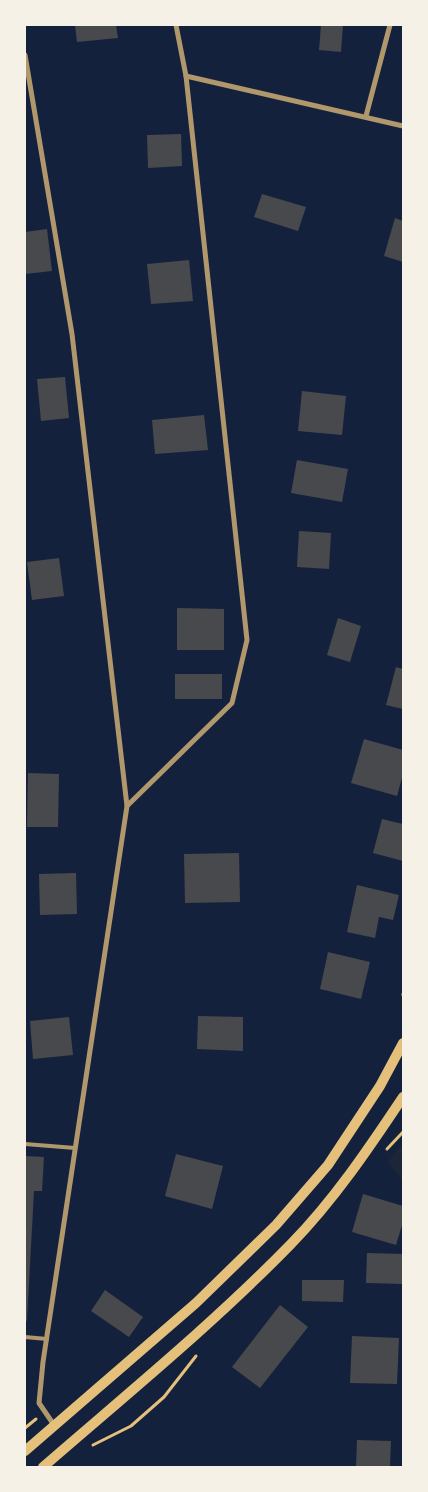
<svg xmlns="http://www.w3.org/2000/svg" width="428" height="1492" font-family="'Exo 2',sans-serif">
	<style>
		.green { fill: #1d2539 }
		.building { fill: #48494c }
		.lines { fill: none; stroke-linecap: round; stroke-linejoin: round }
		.path { stroke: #e5c07b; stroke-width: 3 }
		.service { stroke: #b1986c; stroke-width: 4 }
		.minor { stroke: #b1986c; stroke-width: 5 }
		.secondary { stroke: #e5c07b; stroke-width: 10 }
	</style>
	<rect width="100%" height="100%" fill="#14213d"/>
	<!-- green -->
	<polygon class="green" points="403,1143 403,1181 388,1162"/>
	<!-- building -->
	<g class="building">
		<polygon points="75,25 116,25 118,38 77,42"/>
		<polygon points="321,25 343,25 341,52 319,50"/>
		<polygon points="181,134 182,166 148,168 147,135"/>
		<polygon points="262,194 306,207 298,231 254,217"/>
		<polygon points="395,218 403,221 403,262 384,256"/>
		<polygon points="47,229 52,271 25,274 25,232"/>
		<polygon points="189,260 193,301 151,304 147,264"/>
		<polygon points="65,377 69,418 41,421 37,379"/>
		<polygon points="302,391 346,396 342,435 298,431"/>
		<polygon points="204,415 208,450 155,454 152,420"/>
		<polygon points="297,460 348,469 342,502 291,493"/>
		<polygon points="299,531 331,533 329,569 297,567"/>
		<polygon points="59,558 64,596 32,600 27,562"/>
		<polygon points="177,608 224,609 224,650 177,650"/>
		<polygon points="338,618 361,626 350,662 327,655"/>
		<polygon points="396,667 403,669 403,709 386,705"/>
		<rect x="175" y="674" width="47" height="25"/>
		<polygon points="364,739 403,750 403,774 397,796 351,783"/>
		<polygon points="28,773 59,774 58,827 27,827"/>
		<polygon points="382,819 403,824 403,861 373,853"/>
		<polygon points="239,853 240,902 185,903 184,854"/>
		<polygon points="76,873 77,914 40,915 39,874"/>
		<polygon points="357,885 399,895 393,920 379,917 375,938 347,932"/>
		<polygon points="328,952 370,962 361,999 320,989"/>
		<polygon points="198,1016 243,1017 243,1051 197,1049"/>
		<polygon points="69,1017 73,1055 33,1059 30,1021"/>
		<polygon points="176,1154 223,1166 212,1209 165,1196"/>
		<polygon points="25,1156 44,1157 42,1191 34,1191 27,1321 25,1320"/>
		<polygon points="363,1194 403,1206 403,1222 396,1245 352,1232"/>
		<polygon points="367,1253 403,1254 403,1284 366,1283"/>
		<polygon points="302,1280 344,1280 343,1302 302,1301"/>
		<polygon points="105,1290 143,1317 129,1337 91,1311"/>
		<polygon points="280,1305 308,1327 260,1388 232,1367"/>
		<polygon points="352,1336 399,1338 397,1384 350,1383"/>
		<polygon points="357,1440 391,1441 390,1467 356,1467"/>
	</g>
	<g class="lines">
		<!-- path -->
		<g class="path">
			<polyline points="403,994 403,995"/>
			<polyline points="387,1149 403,1132"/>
			<polyline points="25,1428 36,1419"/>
			<polyline points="93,1445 131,1426 164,1397 196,1356"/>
		</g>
		<!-- service -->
		<g class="service">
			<polyline points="25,1144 75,1148"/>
			<polyline points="25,1337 47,1339"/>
		</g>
		<!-- minor -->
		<g class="minor">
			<polyline points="25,55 72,334 127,806"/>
			<polyline points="186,76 403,126"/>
			<polyline points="366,116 390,25"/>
			<polyline points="54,1425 39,1403 43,1362 127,806 232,703 247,640 186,76 176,25"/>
		</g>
		<!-- secondary -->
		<g class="secondary">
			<polyline points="25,1451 196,1303 276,1225 328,1165 380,1086 403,1043"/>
			<path d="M43,1467C127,1394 213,1324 291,1244C334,1200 369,1148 403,1097"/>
		</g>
	</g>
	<!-- border -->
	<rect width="428" height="1492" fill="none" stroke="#f6f1e7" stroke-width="52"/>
</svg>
